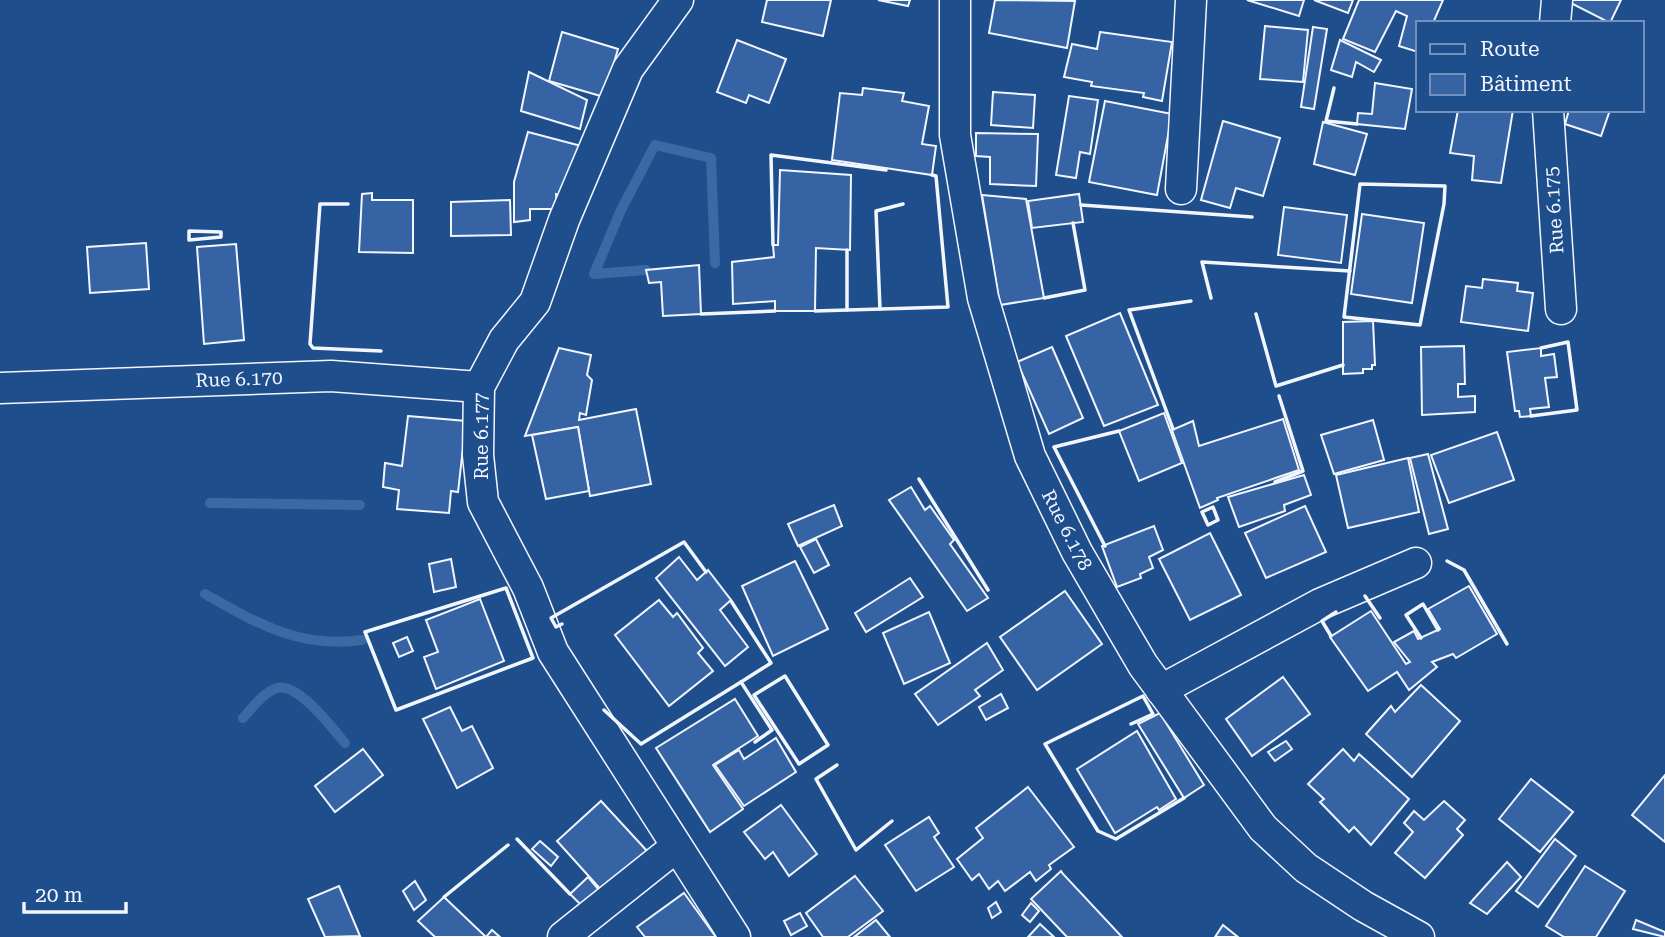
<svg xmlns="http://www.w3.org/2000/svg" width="1665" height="937" font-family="'Roboto Serif',serif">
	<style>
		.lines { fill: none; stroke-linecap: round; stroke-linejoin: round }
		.stream { stroke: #3b69a3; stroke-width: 10 }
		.building { fill: #3563a3; stroke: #f2f6ff; stroke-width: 2 }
		.street-casing { stroke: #f2f6ff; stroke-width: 33 }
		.street { stroke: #1f4e8c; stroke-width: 30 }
		.wall { stroke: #f2f6ff; stroke-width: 3.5 }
		.labels { text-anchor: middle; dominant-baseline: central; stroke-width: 5; stroke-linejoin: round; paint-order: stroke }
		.street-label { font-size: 19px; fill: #f2f6ff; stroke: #1f4e8c }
	</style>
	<rect width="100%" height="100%" fill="#1f4e8c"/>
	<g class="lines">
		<!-- stream -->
		<g class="stream">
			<polyline points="646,270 594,274 621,210 655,145 711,158 715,263"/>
			<polyline points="210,503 360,505"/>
			<path d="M205,594C257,623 299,649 362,640"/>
			<path d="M243,718C252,708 264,692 277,688C298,682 333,729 345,743"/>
		</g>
	</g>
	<!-- building -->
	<g class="building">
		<polygon points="767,0 831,0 823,36 762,22"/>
		<polygon points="878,0 910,0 908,6"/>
		<polygon points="995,0 1075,1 1067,48 989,33"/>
		<polygon points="1247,0 1304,0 1299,16"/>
		<polygon points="1314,0 1353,0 1348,13"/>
		<polygon points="1359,0 1443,0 1433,23 1418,23 1418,52 1399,46 1407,16 1396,11 1375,52 1343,39"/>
		<polygon points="1565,0 1621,0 1610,23"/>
		<polygon points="1265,26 1308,30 1303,82 1260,79"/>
		<polygon points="1313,27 1327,29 1314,109 1301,107"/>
		<polygon points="562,32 618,49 604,97 549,81"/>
		<polygon points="1100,32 1172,42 1162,101 1143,97 1144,93 1091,86 1092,82 1064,77 1072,44 1097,49"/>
		<polygon points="737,40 786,59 769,103 749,95 746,103 717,92"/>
		<polygon points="1340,40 1381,60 1374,72 1356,62 1352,77 1331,70"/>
		<polygon points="529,72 587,100 580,129 521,111"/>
		<polygon points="1375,83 1412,89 1405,129 1357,124 1358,113 1372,114"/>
		<polygon points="863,88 904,93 902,101 929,106 922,144 936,146 932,175 832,160 840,93 862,95"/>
		<polygon points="993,92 1035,95 1033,128 991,125"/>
		<polygon points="1069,96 1098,100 1090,154 1080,152 1076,178 1056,175"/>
		<polygon points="1105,101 1172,114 1157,195 1089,182"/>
		<polygon points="1458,110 1513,110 1501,183 1472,180 1474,156 1450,153"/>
		<polygon points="1569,110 1610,110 1601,136 1565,124"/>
		<polygon points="1223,121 1280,138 1263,196 1236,188 1230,208 1201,200"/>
		<polygon points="1323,122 1367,134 1355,175 1314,164"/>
		<polygon points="528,132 585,147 572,198 556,194 557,209 530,209 530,220 514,222 514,182"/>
		<polygon points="976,133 1038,134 1036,186 990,184 990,157 976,156"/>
		<polygon points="780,170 851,175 850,250 816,248 815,311 775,311 775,301 733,304 732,262 774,257 773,245 778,245"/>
		<polygon points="372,193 372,200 413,200 413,253 359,252 362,194"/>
		<polygon points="1079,194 1083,222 1032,228 1028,201"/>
		<polygon points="982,195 1026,199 1044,298 1000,305"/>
		<polygon points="510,200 511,235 451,236 451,202"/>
		<polygon points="1284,207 1347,215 1341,263 1278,255"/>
		<polygon points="1362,214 1424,223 1412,303 1351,294"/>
		<polygon points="146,243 149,289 90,293 87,247"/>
		<polygon points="236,244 244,340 204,344 197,247"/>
		<polygon points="699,265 701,314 663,316 661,282 649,283 646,270"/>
		<polygon points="1483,279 1518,283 1517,291 1533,293 1528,331 1461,322 1466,286 1482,288"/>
		<polygon points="1120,313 1158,405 1104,426 1066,336"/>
		<polygon points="1373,321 1375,365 1372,365 1372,369 1363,369 1363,373 1343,374 1343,322"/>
		<polygon points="1464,346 1465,384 1458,384 1458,397 1475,396 1475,412 1422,415 1421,347"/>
		<polygon points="1052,347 1083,418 1049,434 1017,362"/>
		<polygon points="559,348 591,355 587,375 592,380 586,415 580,413 579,420 636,409 651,484 590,496 578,427 525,436"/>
		<polygon points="1541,348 1541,356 1554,354 1557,377 1545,378 1549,407 1530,409 1531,416 1520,417 1519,411 1515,411 1507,352"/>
		<polygon points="1164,413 1182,463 1139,481 1119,431"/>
		<polygon points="408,416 466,421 458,492 451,491 449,513 397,509 399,490 383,487 385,463 402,466"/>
		<polygon points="1283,419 1299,470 1217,498 1218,500 1200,508 1172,430 1193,421 1199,446"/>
		<polygon points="1373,420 1384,460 1334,474 1321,435"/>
		<polygon points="578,427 589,491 546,499 532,435"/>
		<polygon points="1497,432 1514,480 1449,503 1431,455"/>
		<polygon points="1428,454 1448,529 1429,534 1410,458"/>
		<polygon points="1408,458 1419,512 1348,528 1336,475"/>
		<polygon points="1304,475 1311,495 1284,505 1285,511 1239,527 1228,497"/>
		<polygon points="911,487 925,510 930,506 954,540 950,544 988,598 967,611 889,500"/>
		<polygon points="834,505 842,526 798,546 788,524"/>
		<polygon points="1305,506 1326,552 1266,578 1245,533"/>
		<polygon points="1154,526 1163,550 1149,557 1153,568 1140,574 1141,578 1117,587 1102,546"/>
		<polygon points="1210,533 1241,595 1190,620 1159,559"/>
		<polygon points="816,539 829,565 814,573 800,547"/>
		<polygon points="679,557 697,580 708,570 731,600 720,610 748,647 725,666 656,578"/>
		<polygon points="451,559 456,587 434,592 429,564"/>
		<polygon points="795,561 828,629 773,656 742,586"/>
		<polygon points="910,578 923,597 866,632 855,613"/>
		<polygon points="1469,586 1497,634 1456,658 1453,654 1432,662 1437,667 1409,690 1397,672 1368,691 1330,637 1371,611 1406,664 1410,662 1394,642 1414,631 1418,639 1440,629 1428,609"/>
		<polygon points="1065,591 1102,644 1037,690 1000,637"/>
		<polygon points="480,599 504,661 436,689 424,657 438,652 426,620"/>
		<polygon points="659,600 673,617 677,613 703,648 698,653 713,671 669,706 615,635"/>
		<polygon points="929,612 950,663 904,684 883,633"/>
		<polygon points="407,637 413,651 399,657 393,643"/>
		<polygon points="987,643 1003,670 975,690 980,696 938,725 915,694"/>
		<polygon points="1283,677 1310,714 1252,756 1226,719"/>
		<polygon points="1421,685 1460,721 1412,777 1366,734 1391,706 1395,712"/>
		<polygon points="1001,694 1008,708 986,720 979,707"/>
		<polygon points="735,699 758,736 713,765 743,809 710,832 656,748"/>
		<polygon points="450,707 462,731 472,726 493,768 457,788 423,719"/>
		<polygon points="1160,713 1204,785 1184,798 1138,724"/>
		<polygon points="1137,731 1176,799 1159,810 1157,807 1115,833 1077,769"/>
		<polygon points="776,738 796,772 744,806 715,765 739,750 744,759"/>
		<polygon points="1286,741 1292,749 1275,761 1268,752"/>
		<polygon points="363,749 383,775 335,812 315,786"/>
		<polygon points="1343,749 1354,761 1359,754 1409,799 1371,845 1354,827 1349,832 1320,802 1324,799 1308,784"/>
		<polygon points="1665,775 1665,842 1632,815"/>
		<polygon points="1531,779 1573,812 1540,852 1499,819"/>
		<polygon points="1028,787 1074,847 1049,865 1051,869 1036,881 1030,872 1005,891 998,881 989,889 979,874 972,880 957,859 983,838 976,828"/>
		<polygon points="601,801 648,852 603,892 557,841"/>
		<polygon points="1444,801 1465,820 1457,829 1463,835 1425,878 1395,853 1413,832 1404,823 1414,811 1424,820"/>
		<polygon points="781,805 817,854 789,876 773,852 765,859 744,832"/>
		<polygon points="929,817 939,833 934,837 954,867 916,891 885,845"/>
		<polygon points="1555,839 1576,856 1538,907 1516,891"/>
		<polygon points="540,841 558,857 551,866 532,849"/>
		<polygon points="1507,862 1521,877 1487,914 1470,903"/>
		<polygon points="1585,866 1625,891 1596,937 1564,937 1546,926"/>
		<polygon points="1061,871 1063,874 1122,937 1067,937 1031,899"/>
		<polygon points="855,876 883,911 848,937 823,937 806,913"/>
		<polygon points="588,877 605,897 588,912 570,894"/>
		<polygon points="415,881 426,900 414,910 403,891"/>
		<polygon points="339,886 360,936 325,937 308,899"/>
		<polygon points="684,893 716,937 645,937 637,927"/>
		<polygon points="444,897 486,937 435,937 418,921"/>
		<polygon points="996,902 1001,912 992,918 988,908"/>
		<polygon points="1031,903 1039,911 1030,922 1022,915"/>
		<polygon points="800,913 807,926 791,935 784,921"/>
		<polygon points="876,920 890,937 854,937"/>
		<polygon points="1636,920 1665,932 1665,937 1633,929"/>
		<polygon points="1040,924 1054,937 1028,937"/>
		<polygon points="1223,925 1238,937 1215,937"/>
		<polygon points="492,930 500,937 486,937"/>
	</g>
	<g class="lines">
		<!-- street casing -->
		<g class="street-casing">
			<g id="street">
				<polyline points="678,0 628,69 564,220 535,302 504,340 479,387 478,455 483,502 528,588 553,652 735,937"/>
				<polyline points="955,0 955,135 983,298 1030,456 1077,552 1143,665 1263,828 1306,868 1363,906 1419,937"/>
				<polyline points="1555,23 1557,0"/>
				<polyline points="1548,110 1561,309"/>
				<polyline points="1181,189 1191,0"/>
				<polyline points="0,388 331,376 479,387"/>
				<polyline points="1161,690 1320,604 1416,563"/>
				<polyline points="563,937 676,847"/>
			</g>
		</g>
		<!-- street -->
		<use href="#street" class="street"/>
		<!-- wall -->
		<g class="wall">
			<polyline points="1334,88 1326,121 1357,124"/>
			<polygon points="1360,184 1445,186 1444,204 1420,325 1344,317"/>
			<polyline points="348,204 320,204 310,344 313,348 381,351"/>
			<polyline points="1081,205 1252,217"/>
			<polygon points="189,231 221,232 221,237 189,240"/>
			<polyline points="773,245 771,155 886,170"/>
			<polyline points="847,250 847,310"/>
			<polyline points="1044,298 1085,290 1073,223"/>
			<polyline points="1211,298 1202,262 1350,271"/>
			<polyline points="880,309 876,211 903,204"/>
			<polyline points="815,311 948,307 936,176 932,175"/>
			<polyline points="701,314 775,311"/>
			<polyline points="1256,314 1276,386 1343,365"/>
			<polyline points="1531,416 1577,410 1568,342 1541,348"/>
			<polyline points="1173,429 1129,310 1191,301"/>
			<polyline points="919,479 988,590"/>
			<polyline points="1275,482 1303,471 1279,396"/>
			<polygon points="1213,507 1218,520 1208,525 1202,512"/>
			<polyline points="1105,546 1054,447 1119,431"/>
			<polyline points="1447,561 1464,570 1507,644"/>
			<polygon points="506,588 533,658 396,710 365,632"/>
			<polyline points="1365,596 1380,618"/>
			<polyline points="731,601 771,663 741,682 772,730 755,742"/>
			<polyline points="562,624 556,627 551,618 684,542 706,572"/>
			<polyline points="1331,636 1322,621 1336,612"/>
			<polyline points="1421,638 1406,615 1423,604 1438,630"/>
			<polygon points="785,676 828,745 799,764 754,695"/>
			<polyline points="604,710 641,744 741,682"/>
			<polyline points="1131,724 1153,714 1143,696 1045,744 1098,831 1116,839 1184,798"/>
			<polyline points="837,765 816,779 856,850 892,821"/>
			<polyline points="517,839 570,894"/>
			<polyline points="444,897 508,845"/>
		</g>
	</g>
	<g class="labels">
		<!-- street labels -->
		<g class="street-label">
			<text transform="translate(1554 210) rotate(-94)">Rue 6.175</text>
			<text transform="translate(239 379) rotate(-2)">Rue 6.170</text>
			<text transform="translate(481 436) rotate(-90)">Rue 6.177</text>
			<text transform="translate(1067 530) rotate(63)">Rue 6.178</text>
		</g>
	</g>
	<!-- legend -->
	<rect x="1416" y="21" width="228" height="91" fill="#1f4e8c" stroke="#7391ba" stroke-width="2"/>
	<rect x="1430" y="44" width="35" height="10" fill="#1f4e8c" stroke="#7391ba" stroke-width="2"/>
	<text x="1480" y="56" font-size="21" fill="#f2f6ff">Route</text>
	<rect x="1430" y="74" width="35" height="21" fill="#3563a3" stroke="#7391ba" stroke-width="2"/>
	<text x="1480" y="91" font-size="21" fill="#f2f6ff">Bâtiment</text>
	<!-- scale -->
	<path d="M24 902v10h102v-10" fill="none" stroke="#f2f6ff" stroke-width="3.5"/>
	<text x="35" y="902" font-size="21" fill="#f2f6ff" stroke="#1f4e8c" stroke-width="5" paint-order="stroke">20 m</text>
</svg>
